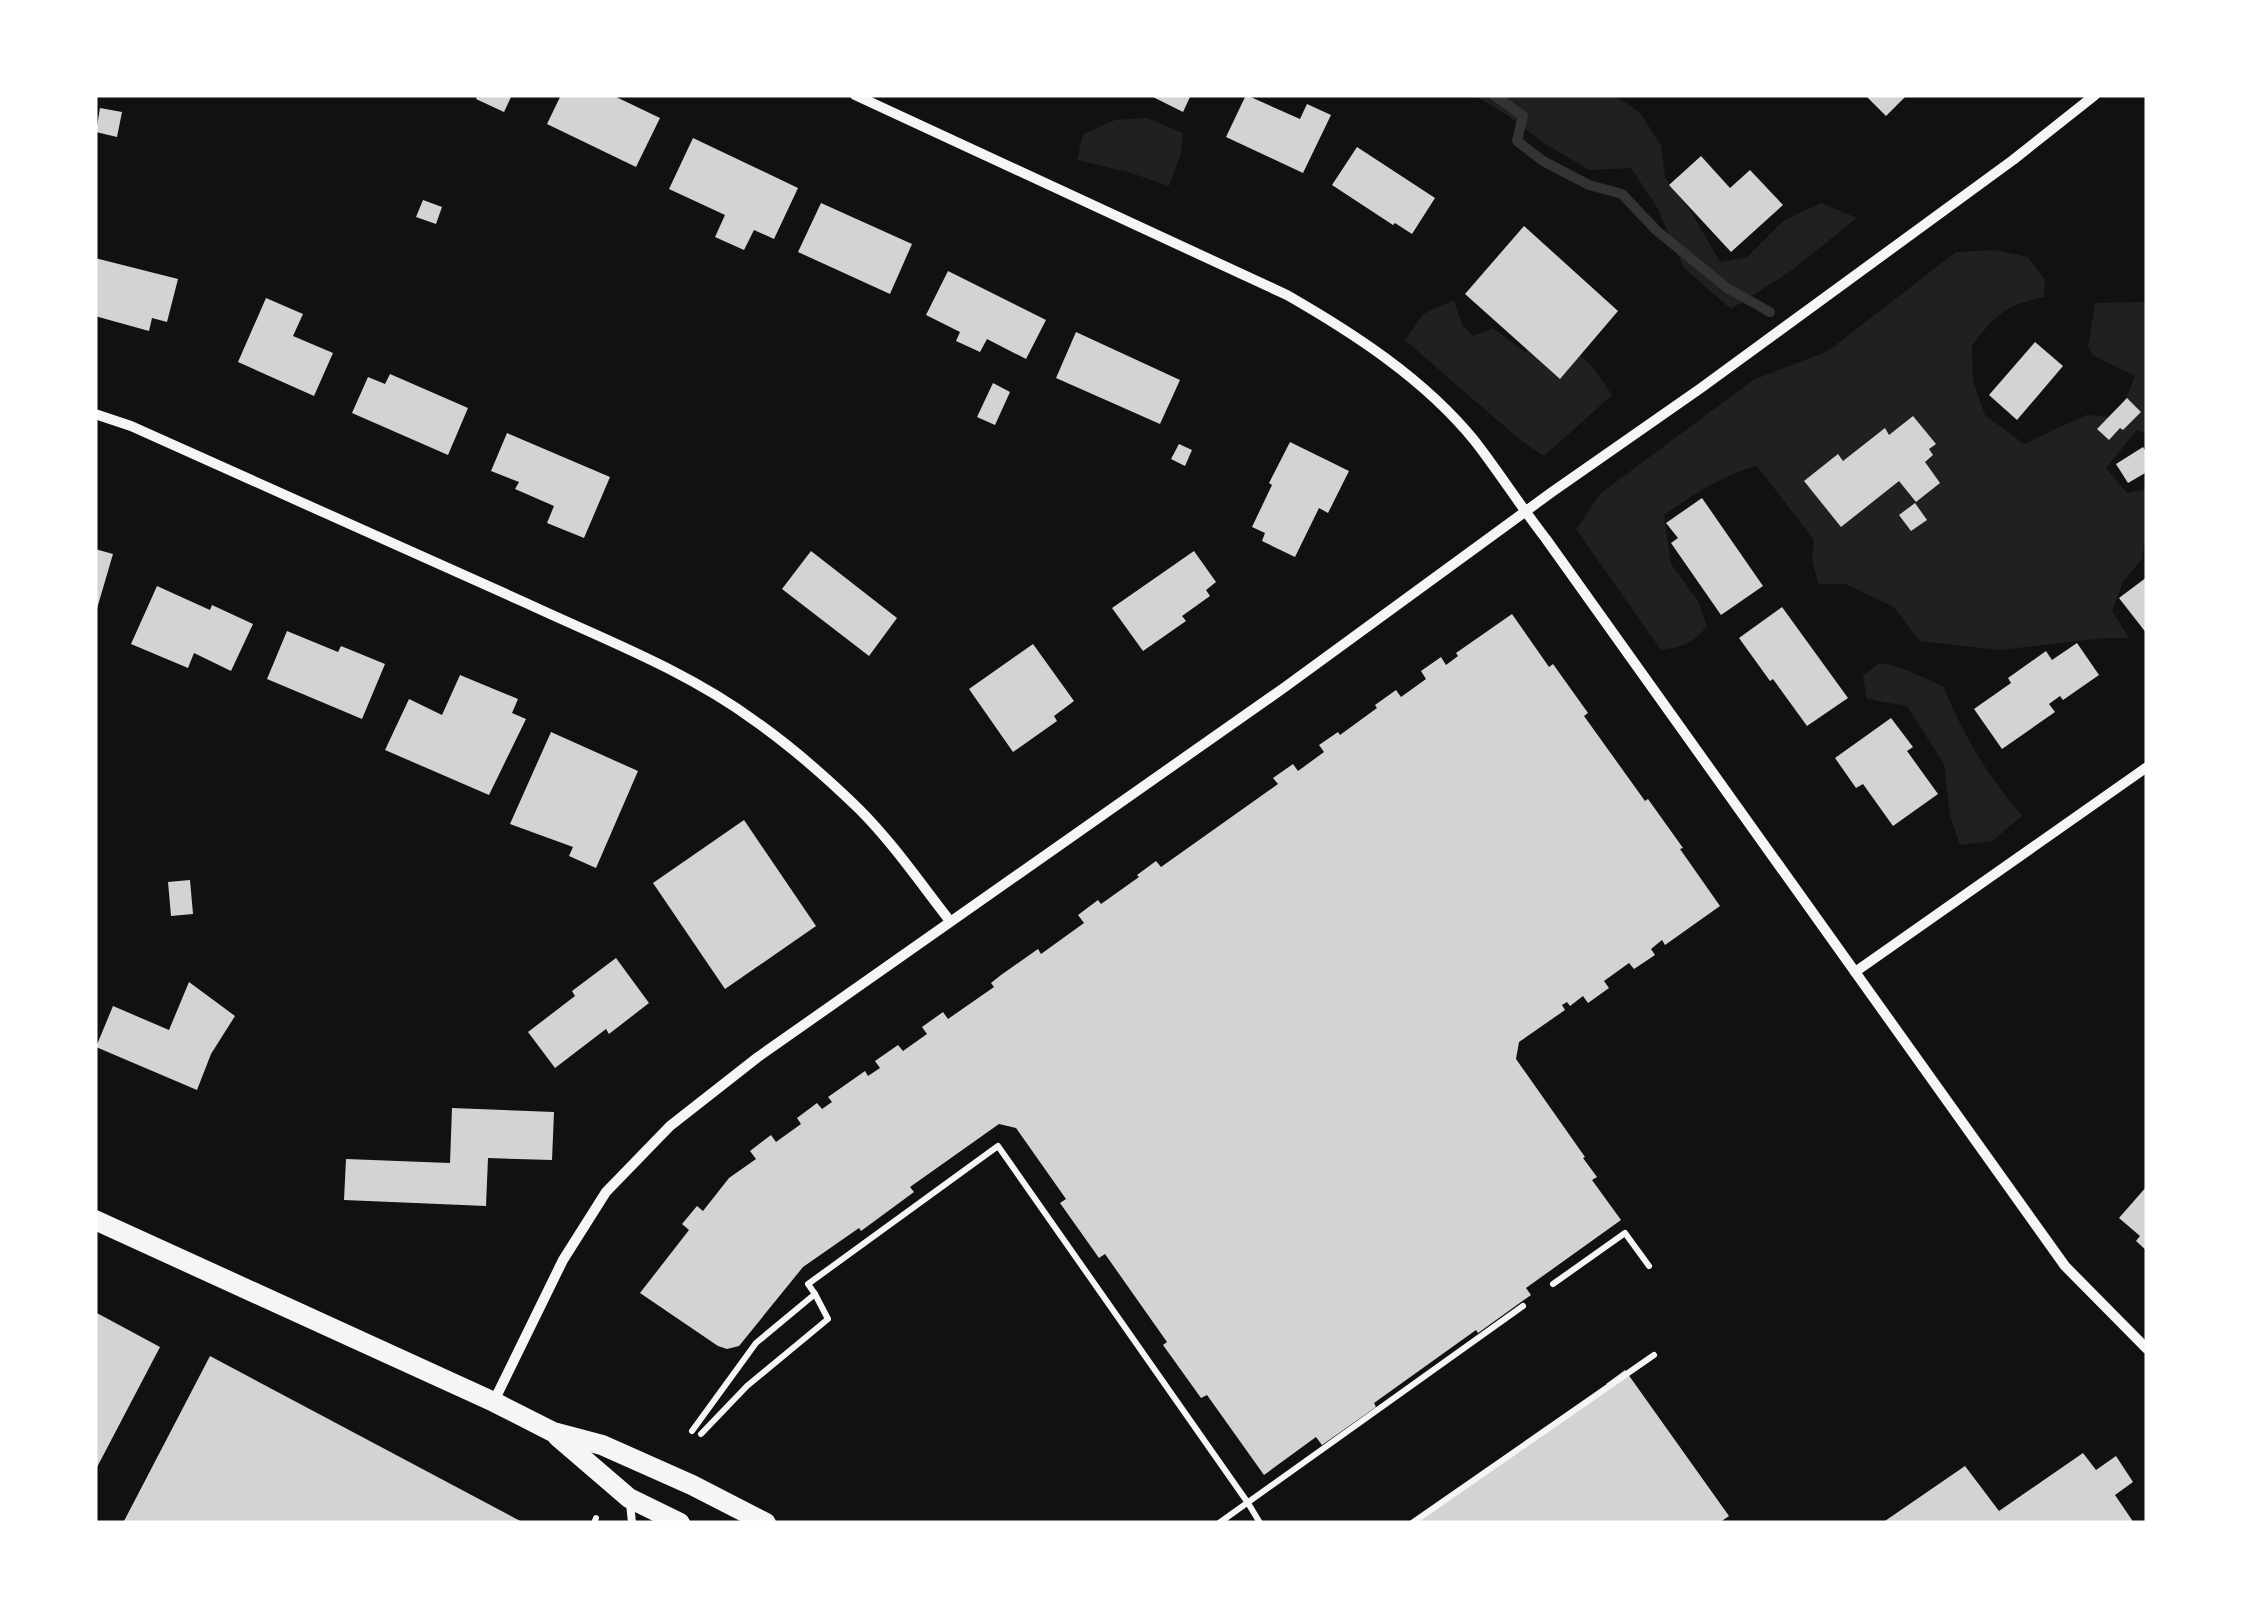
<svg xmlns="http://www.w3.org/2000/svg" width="2242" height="1618" font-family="Inter,sans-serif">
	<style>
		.green { fill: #202020 }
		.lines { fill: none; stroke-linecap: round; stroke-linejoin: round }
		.stream { stroke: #333; stroke-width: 10 }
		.building { fill: #d3d3d3 }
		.path { stroke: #f5f5f5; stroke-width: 6 }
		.service { stroke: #f5f5f5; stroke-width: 8 }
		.minor { stroke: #f5f5f5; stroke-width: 10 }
		.secondary { stroke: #f5f5f5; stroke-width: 20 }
	</style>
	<rect width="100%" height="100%" fill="#111"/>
	<!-- green -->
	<g class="green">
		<polygon points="1474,95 1614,95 1640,113 1661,145 1665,177 1692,213 1720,262 1747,257 1783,221 1821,203 1857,218 1788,273 1731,309 1684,268 1657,207 1631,168 1589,170 1544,143 1504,113"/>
		<polygon points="1147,118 1183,133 1181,153 1169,186 1128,172 1077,160 1083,134 1115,120"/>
		<path d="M1994,250L2028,257L2045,280L2044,297C2005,305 1997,314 1972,345L1973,381L1985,415L2024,444L2086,415L2113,417L2127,396L2135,376L2092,355L2088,346L2095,303L2147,302V435L2137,430L2106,468L2127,493L2147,489V543L2144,544L2142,559L2123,582L2112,611L2129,638H2105L2000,650L1919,641L1894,607L1845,584H1818L1812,558L1814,540L1757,466C1721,475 1694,495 1664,515L1671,564L1698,601L1707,626C1694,643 1683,647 1661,650L1576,529L1601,493L1753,380L1828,351L1956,252Z"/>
		<polygon points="1454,300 1462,325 1473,336 1493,328 1525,352 1564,341 1592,366 1612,395 1544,456 1519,439 1405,340 1423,314"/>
		<path d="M1879,663L1899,667L1943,686C1965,738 1986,773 2022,816L1992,841L1960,845L1950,815L1944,764L1907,706L1867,699L1863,676Z"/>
	</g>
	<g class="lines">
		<!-- stream -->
		<polyline class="stream" points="1494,95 1523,116 1517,141 1543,161 1589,185 1622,194 1656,230 1727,288 1770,312"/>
	</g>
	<!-- building -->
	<g class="building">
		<polygon points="478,95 512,95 504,112 476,99"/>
		<polygon points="561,95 612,95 660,118 636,167 547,124"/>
		<polygon points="1149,95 1191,95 1183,112"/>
		<polygon points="1246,95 1300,119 1307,104 1331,115 1303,173 1226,137"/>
		<polygon points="1865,95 1907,95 1886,116"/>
		<polygon points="100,108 122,112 117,137 96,132"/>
		<polygon points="693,138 798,188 774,239 754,230 744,250 715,237 725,215 669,189"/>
		<polygon points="1357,147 1435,198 1412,234 1395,223 1393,225 1332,185"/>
		<polygon points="1701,156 1730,188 1750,170 1783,205 1731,252 1669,185"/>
		<polygon points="423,200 442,207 436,224 416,217"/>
		<polygon points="821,203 912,244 890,294 798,252"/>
		<polygon points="1524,226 1618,311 1560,379 1465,294"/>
		<polygon points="95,258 178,279 167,322 152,318 149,331 95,316"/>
		<polygon points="948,271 1046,320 1026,359 987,339 980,352 956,341 960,332 926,315"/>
		<polygon points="266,298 303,314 293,336 333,353 314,396 238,362"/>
		<polygon points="1076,332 1180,380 1160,424 1056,378"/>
		<polygon points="2035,342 2063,366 2017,420 1989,395"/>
		<polygon points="390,374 468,408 448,455 352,413 368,377 385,384"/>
		<polygon points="993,383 1010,392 995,425 977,417"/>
		<polygon points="2127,398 2141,412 2123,430 2120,428 2109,440 2097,429"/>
		<polygon points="1913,416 1936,444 1929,449 1933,455 1925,462 1940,483 1916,502 1899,481 1841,527 1804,481 1838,454 1843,461 1885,428 1889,435"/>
		<polygon points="507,433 610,477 584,538 547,523 554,506 515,489 519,482 491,471"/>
		<polygon points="1290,442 1349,471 1328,513 1319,508 1295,557 1262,541 1265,533 1252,527 1272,485 1269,483"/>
		<polygon points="1179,444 1192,450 1185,466 1171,459"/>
		<polygon points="2143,447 2147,453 2147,472 2128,483 2116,464"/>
		<polygon points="1702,498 1763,586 1721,615 1671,543 1678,538 1666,523"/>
		<polygon points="1915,503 1927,520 1911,531 1899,515"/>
		<polygon points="95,549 113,554 96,612 95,612"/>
		<polygon points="811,551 897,618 869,656 782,589"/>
		<polygon points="1194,551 1216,582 1206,590 1210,596 1182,616 1186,621 1143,651 1112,608"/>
		<polygon points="2147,577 2147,634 2119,598"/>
		<polygon points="157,586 210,610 212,605 253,624 231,671 194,653 188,668 131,644"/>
		<polygon points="1782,607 1848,698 1807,726 1773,679 1770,681 1739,638"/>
		<polygon points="1512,614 1549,667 1553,664 1588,713 1584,716 1645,801 1648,799 1683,848 1680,849 1720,906 1665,945 1662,940 1651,949 1655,955 1634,969 1629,963 1604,981 1609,988 1588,1003 1583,996 1570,1006 1567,1002 1562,1005 1565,1010 1519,1042 1516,1059 1585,1157 1583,1158 1597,1177 1592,1180 1621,1220 1526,1288 1531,1295 1478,1333 1476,1330 1374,1403 1376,1407 1322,1445 1316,1437 1264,1475 1207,1395 1201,1398 1163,1345 1167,1342 1105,1254 1099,1258 1060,1203 1066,1199 1016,1128 999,1124 910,1187 914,1192 861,1231 859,1228 803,1267 739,1346 727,1349 718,1346 640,1293 689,1230 682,1224 697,1206 703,1211 729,1178 756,1159 750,1151 771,1135 776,1142 801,1124 797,1118 817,1103 822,1109 832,1102 828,1097 865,1071 868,1076 880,1068 875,1061 898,1045 903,1051 927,1034 922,1027 943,1012 948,1019 994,987 991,983 1001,975 1038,949 1041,954 1084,923 1078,915 1098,900 1101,904 1139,877 1137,875 1156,861 1161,867 1278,784 1273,778 1293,764 1298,771 1324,752 1319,745 1338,732 1340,735 1377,708 1375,705 1396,690 1401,697 1426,679 1421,671 1441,657 1446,665 1458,656 1456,653"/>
		<polygon points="287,631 338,652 341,646 385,664 362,719 267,679"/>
		<polygon points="2077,643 2099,675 2063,700 2060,696 2049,704 2055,712 2002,749 1974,709 2011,683 2008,678 2046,651 2052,660"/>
		<polygon points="1033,644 1074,701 1054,716 1057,721 1013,752 969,689"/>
		<polygon points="460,675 518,699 512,713 526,719 489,795 385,750 409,699 442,715"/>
		<polygon points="1891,718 1913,747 1907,751 1938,794 1893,826 1863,784 1856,788 1835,758"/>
		<polygon points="551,732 638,771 596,868 569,856 573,847 510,824"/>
		<polygon points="744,820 816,926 725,989 653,883"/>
		<polygon points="190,880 193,914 171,916 168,882"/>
		<polygon points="616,958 649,1003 609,1034 606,1029 555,1068 528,1032 575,996 572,991"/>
		<polygon points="189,982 235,1016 211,1054 197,1090 96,1047 113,1006 169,1030"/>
		<polygon points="452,1108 554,1112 552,1160 488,1158 486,1206 344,1200 346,1159 450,1163"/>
		<polygon points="2147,1186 2147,1251 2136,1241 2140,1236 2119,1218"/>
		<polygon points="95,1312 160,1347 95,1471"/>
		<polygon points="210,1356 524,1523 123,1523"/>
		<polygon points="1625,1370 1729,1516 1719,1523 1416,1523 1608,1387 1606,1384"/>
		<polygon points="2083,1453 2096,1470 2116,1456 2133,1482 2115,1495 2134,1523 1882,1523 1965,1466 1999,1511"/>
	</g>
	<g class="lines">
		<!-- path -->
		<g class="path">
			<polyline points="1553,1284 1625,1233 1649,1266"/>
			<polyline points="692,1431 756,1343 815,1294 808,1284 998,1146 1248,1503 1260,1523"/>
			<polyline points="701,1434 747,1386 828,1319 815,1294"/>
			<polyline points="594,1523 596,1518"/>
			<polyline points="1219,1523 1523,1306"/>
			<polyline points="1412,1523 1654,1355"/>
		</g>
		<!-- service -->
		<polyline class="service" points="630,1503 632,1523"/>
		<!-- minor -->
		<g class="minor">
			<path d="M855,95L1287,295C1355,334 1424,379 1474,440C1499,472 1521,507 1546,539L2065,1266L2147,1349"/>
			<path d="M95,414L131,426C263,485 395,543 526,603C603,639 686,670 755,721C792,747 827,778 859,809C893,843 921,884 950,921"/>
			<polyline points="1855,972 2147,767"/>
			<polyline points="494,1401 563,1260 606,1192 670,1126 758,1057 1285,687 1552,492 1701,388 2013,160 2095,95"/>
		</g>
		<!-- secondary -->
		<g class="secondary">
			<polyline points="95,1220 494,1402 553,1432 602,1445 692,1485 766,1523"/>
			<polyline points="558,1437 629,1498 680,1523"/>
		</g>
	</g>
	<!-- border -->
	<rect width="2242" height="1618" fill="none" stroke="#ffffff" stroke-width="195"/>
</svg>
